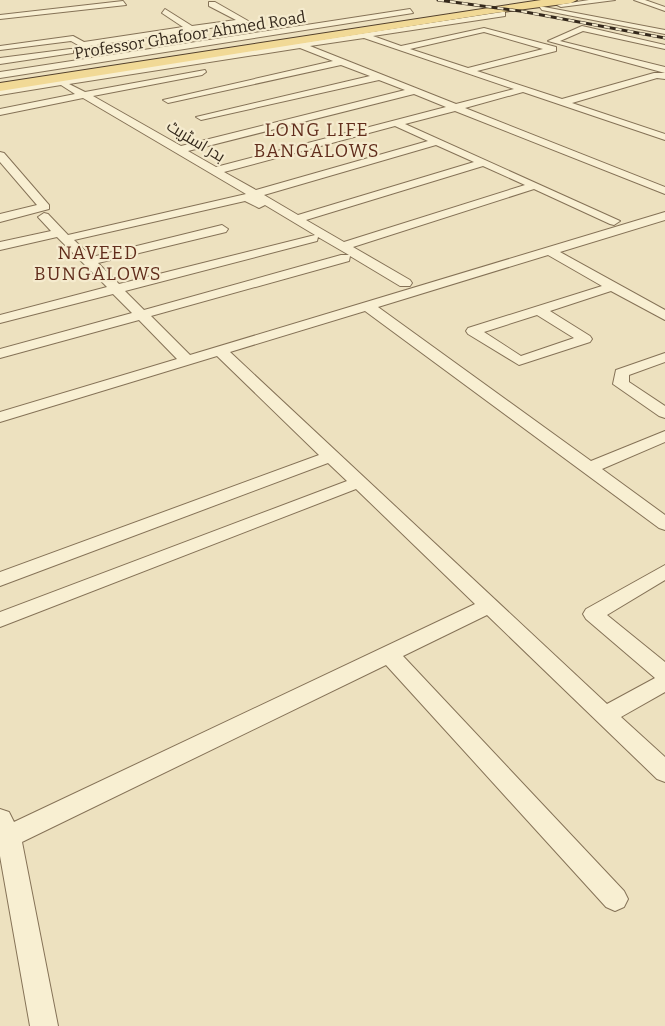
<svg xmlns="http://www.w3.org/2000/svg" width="665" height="1026" font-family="Bitter,Cairo,serif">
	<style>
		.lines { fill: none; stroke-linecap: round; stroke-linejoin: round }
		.minor-casing { stroke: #857257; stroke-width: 2 }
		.primary-casing { stroke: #53402c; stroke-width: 2 }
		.minor { fill: #f8efd2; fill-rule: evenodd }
		.primary { fill: #f1d996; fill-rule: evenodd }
		.rail-casing { stroke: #35291c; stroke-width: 3 }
		.rail { stroke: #f5ebce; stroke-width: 2; stroke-dasharray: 6; stroke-linecap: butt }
		.labels { text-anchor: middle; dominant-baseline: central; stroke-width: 4.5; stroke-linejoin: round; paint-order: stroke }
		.far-street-label { font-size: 16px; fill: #35291c; stroke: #f5ebce }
		.far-neighbourhood-label { font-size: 18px; letter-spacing: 1.5px; fill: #612d1c; stroke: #f5ebce }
	</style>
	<rect width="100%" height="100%" fill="#ede1bf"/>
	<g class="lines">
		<!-- minor casing -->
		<g class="minor-casing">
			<g id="minor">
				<polygon points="589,0 615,0 561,7 557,5"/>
				<polygon points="634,0 645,0 665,7 665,11"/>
				<polygon points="123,1 126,5 0,19 0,15"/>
				<polygon points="209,2 215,2 250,22 90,46 96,51 92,53 71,41 0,50 0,46 73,36 84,42 183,27 162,13 165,9 192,26 236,20 209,6"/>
				<polygon points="539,6 665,30 665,34 542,10"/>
				<polygon points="410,9 413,13 0,78 0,72"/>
				<path d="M502,12H505V16L373,36L401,46L484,28L556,47V51L477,71L562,99L654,73H665V79L657,78L572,103L665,134V140L523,92L465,108L665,187V194L455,111L405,124L620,221L614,225L610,224L534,189L353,247L410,280L412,283L410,286H400L350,256L349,261L151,316L190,355L665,212V220L560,252L665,310V320L611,291L550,311L590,336L592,339L590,342L519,365L468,334L466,331L468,328L602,286L548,255L378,307L591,461L665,431V442L602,469L665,515V530L659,528L365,311L230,352L607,704L655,678L586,619L583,614L586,609L665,565V580L607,615L665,662V692L621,717L665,757V782L657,779L487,615L403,656L624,891L628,899L624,907L615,911L606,907L386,665L22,842L58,1026H30L0,856V809L9,812L14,822L475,604L356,489L0,627V612L347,481L328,463L0,586V572L319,455L217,356L0,422V412L177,359L139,320L0,358V349L132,313L113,294L0,323V315L107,287L57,237L0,250V242L51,231L38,217L44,213L48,214L68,235L246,194L83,98L0,115V109L75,94L61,85L0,95V89ZM484,32L543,49L468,68L410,49ZM364,38L514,89L456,104L310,46ZM300,48L333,61L163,100L168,103L341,65L370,76L196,117L201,120L379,80L405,90L181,146L93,96L202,75L206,72L205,70L85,92L69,84ZM414,94L446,107L216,167L188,151ZM395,126L428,141L256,190L224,172ZM436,145L474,162L298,215L264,195ZM483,166L525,185L344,242L306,220ZM245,201L259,208L265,205L315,235L119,284L98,263L226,232L228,229L222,225L92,257L74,240ZM318,237L349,255H341L144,310L125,291L317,241ZM537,315L574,338L521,356L484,332Z"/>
				<polygon points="582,26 665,45 665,49 583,31 560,41 665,67 665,73 548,41"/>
				<polygon points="70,49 73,49 73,53 0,64 0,58"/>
				<polygon points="0,152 4,153 49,205 49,209 0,222 0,214 37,205 0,162"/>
				<polygon points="665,353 665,362 629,375 629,382 665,406 665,418 659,416 613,384 616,370"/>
			</g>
		</g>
		<!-- primary casing -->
		<g class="primary-casing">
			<polygon id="primary" points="541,0 577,0 571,3 494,13 0,91 0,83"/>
		</g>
		<!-- minor -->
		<use href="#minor" class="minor"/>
		<!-- primary -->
		<use href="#primary" class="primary"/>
		<!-- rail casing -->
		<g class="rail-casing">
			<polyline id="rail" points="438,0 520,11 665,38"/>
		</g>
		<!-- rail -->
		<use href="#rail" class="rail"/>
	</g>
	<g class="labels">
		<!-- far-street labels -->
		<g class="far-street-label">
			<text transform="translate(190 35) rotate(-9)">Professor Ghafoor Ahmed Road</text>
			<text transform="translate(196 141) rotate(31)">بدر اسٹریٹ</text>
		</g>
		<!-- far-neighbourhood labels -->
		<g class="far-neighbourhood-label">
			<text x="317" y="130">LONG LIFE<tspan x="317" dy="21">BANGALOWS</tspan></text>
			<text x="98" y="253">NAVEED<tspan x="98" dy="21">BUNGALOWS</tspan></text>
		</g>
	</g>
</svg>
